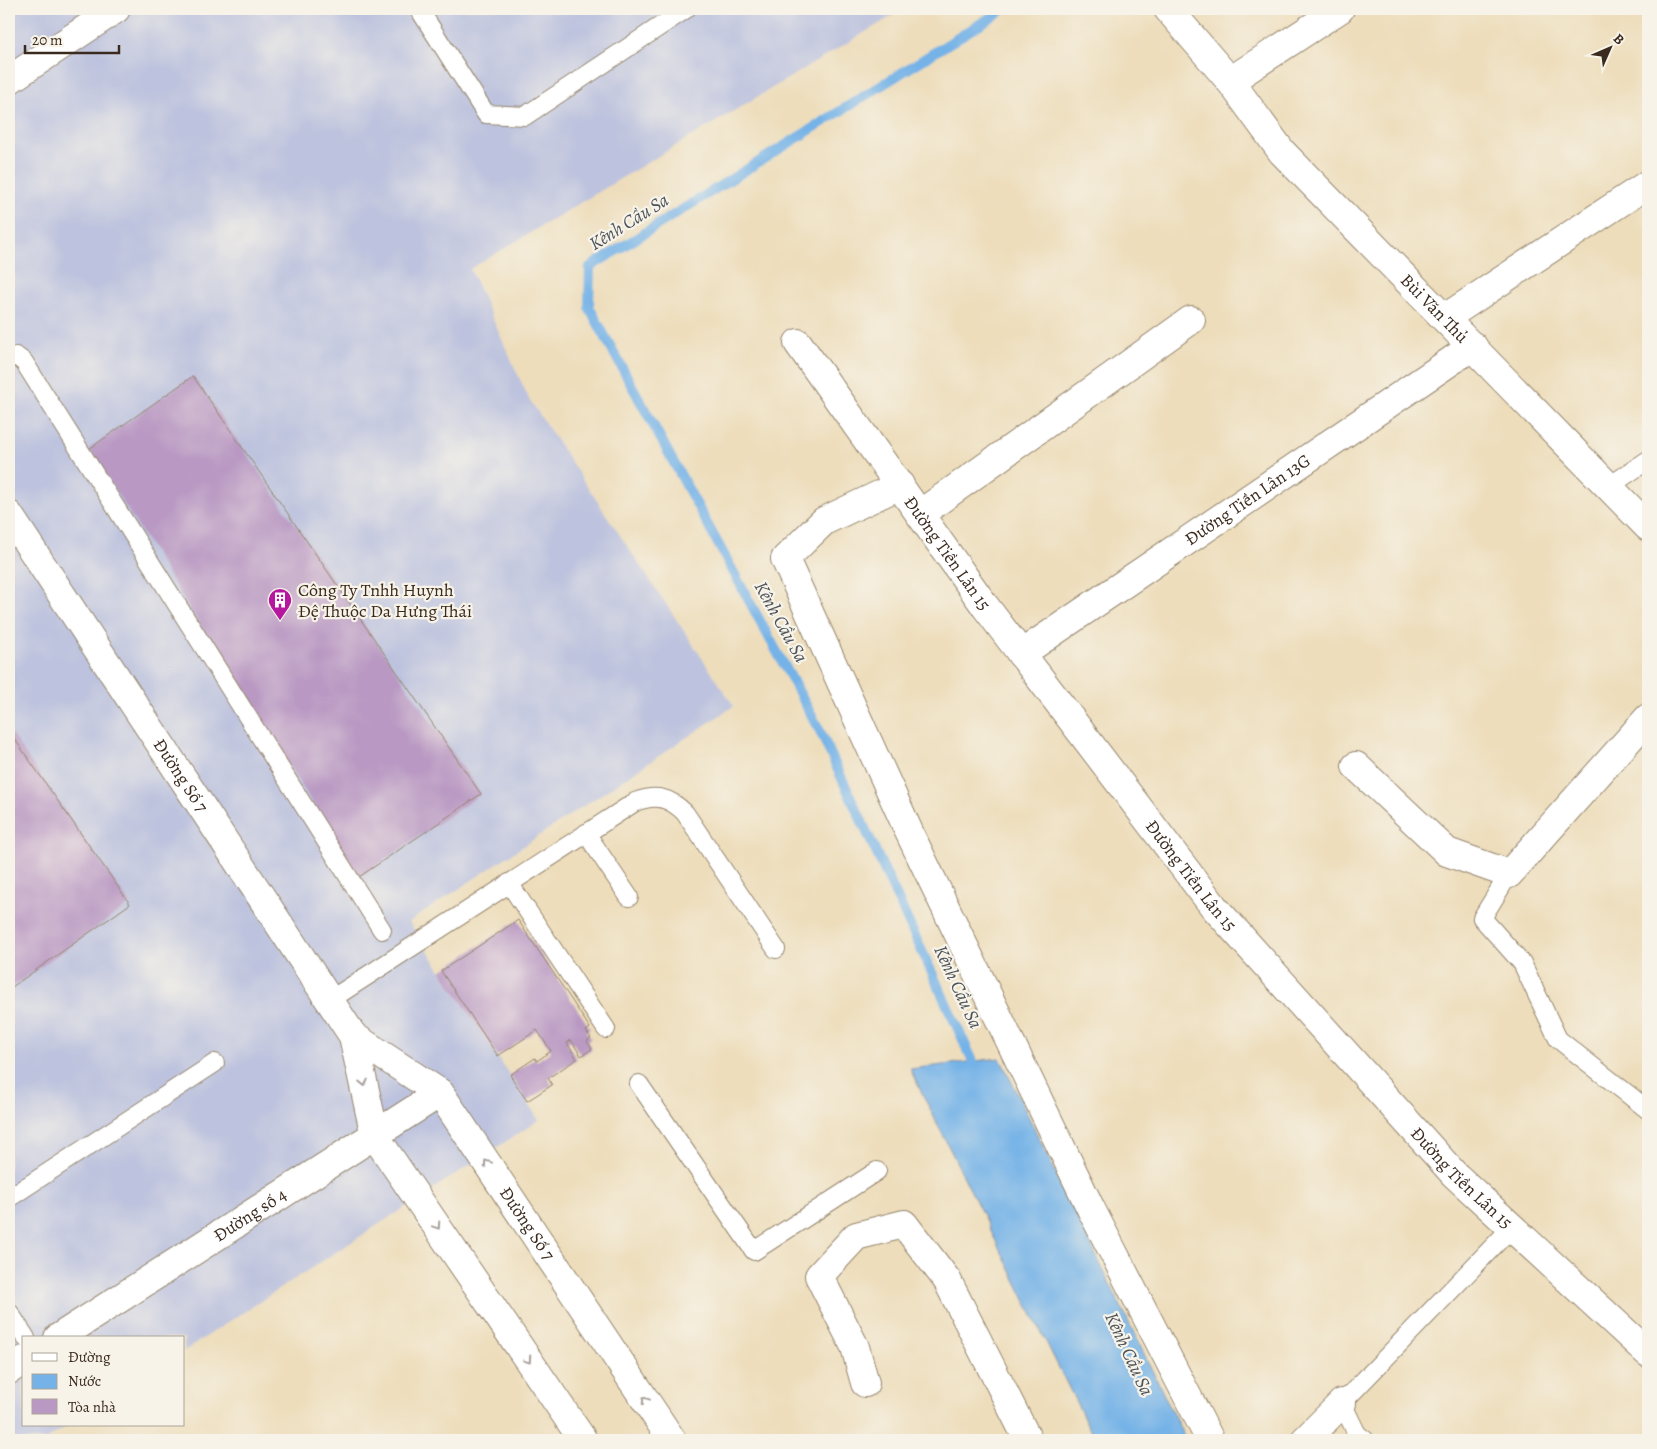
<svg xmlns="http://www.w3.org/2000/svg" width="1657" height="1449" font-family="Alegreya,serif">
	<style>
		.industrial { fill: #bdc3de }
		.water { fill: #74b2e7; stroke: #586e82 }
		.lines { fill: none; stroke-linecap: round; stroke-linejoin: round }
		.stream { stroke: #74b2e7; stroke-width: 10 }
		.building { fill: #b999c3 }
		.lane-casing { stroke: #94846c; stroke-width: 20 }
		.street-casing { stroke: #94846c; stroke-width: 30 }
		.secondary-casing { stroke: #94846c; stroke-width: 30 }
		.lane { stroke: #fff; stroke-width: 18 }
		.street { stroke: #fff; stroke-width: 28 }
		.secondary { stroke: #fff; stroke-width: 28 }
		.oneway { stroke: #a79f9a }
		.labels { text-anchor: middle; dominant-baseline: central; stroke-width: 4.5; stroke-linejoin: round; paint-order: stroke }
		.street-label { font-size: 18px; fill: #3b2a1e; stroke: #f7f3e8 }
		.poi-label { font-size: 18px; fill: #3b2a1e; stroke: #f7f3e8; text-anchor: start }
		.water-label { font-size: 19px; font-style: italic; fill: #4c535a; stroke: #f7f3e8 }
	</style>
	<rect width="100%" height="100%" fill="#f7f3e8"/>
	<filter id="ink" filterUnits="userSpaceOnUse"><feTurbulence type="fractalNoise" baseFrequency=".02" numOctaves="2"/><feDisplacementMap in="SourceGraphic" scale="10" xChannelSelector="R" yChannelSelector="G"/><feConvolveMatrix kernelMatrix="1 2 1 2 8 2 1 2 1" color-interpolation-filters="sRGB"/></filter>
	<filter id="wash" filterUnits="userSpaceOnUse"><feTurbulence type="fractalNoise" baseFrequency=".0096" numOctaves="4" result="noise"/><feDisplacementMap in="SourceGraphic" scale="20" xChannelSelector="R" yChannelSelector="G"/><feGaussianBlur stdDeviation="1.12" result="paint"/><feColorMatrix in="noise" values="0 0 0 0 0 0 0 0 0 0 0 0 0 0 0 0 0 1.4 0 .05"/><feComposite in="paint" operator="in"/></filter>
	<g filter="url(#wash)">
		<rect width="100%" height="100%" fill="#edddbb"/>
		<!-- industrial -->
		<polygon class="industrial" points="9,9 904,9 470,269 529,399 734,706 409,922 539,1120 184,1351 184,1338 24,1338 24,1425 69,1425 46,1440 9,1440"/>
		<!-- water -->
		<polygon class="water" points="1000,1058 1186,1440 1095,1440 910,1069"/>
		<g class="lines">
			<!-- stream -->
			<polyline class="stream" points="978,1072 819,729 589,307 590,267 1004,9"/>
		</g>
		<g id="blocks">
			<!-- building -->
			<g class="building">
				<polygon points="193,376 481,794 359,877 89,449"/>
				<polygon points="9,731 130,904 9,989"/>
				<polygon points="518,920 590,1028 586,1031 591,1038 587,1041 592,1049 581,1056 571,1040 567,1043 577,1059 548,1078 552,1085 527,1101 510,1075 535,1058 537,1061 551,1051 537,1030 498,1056 441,971"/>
			</g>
		</g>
	</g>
	<g filter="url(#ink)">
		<use href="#blocks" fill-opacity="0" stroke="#94846c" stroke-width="1"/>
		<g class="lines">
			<!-- lane casing -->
			<g class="lane-casing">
				<g id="lane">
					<polyline points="419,9 486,114 525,116 686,9"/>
					<polyline points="9,358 16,356 24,362 382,930"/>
					<polyline points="1608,487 1648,460"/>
					<polyline points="586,833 629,897"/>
					<polyline points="1509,874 1482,918 1522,963 1558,1039 1648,1110"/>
					<polyline points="509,883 606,1029"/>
					<path d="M330,1000L635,802C656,794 669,797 685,813L776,949"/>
					<polyline points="639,1084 754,1251 877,1171"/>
					<polyline points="9,1198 215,1063"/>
					<polyline points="9,1312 26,1338"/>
					<polyline points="1365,1440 1357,1434 1342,1403 1512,1227"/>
				</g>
			</g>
			<!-- street casing -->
			<g class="street-casing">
				<g id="street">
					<polyline points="1168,9 1230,81"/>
					<polyline points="9,80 116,9"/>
					<polyline points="1445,318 1648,184"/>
					<path id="s1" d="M798,343L985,606L1214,907L1454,1174L1648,1353"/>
					<polyline points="900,485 824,521 785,559 910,834 1091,1209 1210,1440"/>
					<polyline points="920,514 1191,320"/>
					<path id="s2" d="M1021,654L1473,346"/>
					<polyline points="1356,766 1447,852 1509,874 1648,718"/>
					<path id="s3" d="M58,1338L440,1093"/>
					<polyline points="9,1370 24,1360"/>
					<polyline points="865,1383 855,1347 819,1276 856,1236 904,1224 947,1280 1028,1440"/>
					<polyline points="1305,1440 1342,1403"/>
				</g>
			</g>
			<!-- secondary casing -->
			<g class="secondary-casing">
				<g id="secondary">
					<path id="s4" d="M1340,9L1230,81L1282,152L1648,527"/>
					<path id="s5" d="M9,515L353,1036L375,1136L583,1440"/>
					<path id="s6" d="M353,1036L440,1093L672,1440"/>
				</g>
			</g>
			<!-- lane -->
			<use href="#lane" class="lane"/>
			<!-- street -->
			<use href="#street" class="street"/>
			<!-- secondary -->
			<use href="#secondary" class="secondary"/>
		</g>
		<!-- one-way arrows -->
		<defs><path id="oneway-chevron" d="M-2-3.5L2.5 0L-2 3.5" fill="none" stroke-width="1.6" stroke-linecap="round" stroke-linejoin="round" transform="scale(1.25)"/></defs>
		<g class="oneway">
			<use href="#oneway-chevron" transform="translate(364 1083) rotate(78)"/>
			<use href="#oneway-chevron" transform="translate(487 1163) rotate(-124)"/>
			<use href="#oneway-chevron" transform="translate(437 1226) rotate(56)"/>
			<use href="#oneway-chevron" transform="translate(528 1360) rotate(56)"/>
			<use href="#oneway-chevron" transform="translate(645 1400) rotate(-124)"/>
		</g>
	</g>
	<!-- icons -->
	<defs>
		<g id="building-pin" transform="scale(1.25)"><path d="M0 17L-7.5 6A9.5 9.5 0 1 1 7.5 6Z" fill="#b5179e" stroke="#f7f3e8"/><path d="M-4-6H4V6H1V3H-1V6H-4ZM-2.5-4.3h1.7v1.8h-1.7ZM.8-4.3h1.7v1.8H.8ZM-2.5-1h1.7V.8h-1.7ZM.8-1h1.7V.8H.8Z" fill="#fff"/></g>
	</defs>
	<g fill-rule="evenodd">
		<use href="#building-pin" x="280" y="600"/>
	</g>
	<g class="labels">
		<!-- street labels -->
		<g class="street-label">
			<text stroke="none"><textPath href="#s4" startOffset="438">Bùi Văn Thủ</textPath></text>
			<text stroke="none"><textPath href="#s2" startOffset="274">Đường Tiền Lân 13G</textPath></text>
			<text stroke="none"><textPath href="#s1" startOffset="258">Đường Tiền Lân 15</textPath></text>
			<text stroke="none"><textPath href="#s5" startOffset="312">Đường Số 7</textPath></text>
			<text stroke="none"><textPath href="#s1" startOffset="662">Đường Tiền Lân 15</textPath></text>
			<text stroke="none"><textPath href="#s1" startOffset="1068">Đường Tiền Lân 15</textPath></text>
			<text stroke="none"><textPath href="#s3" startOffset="228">Đường số 4</textPath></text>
			<text stroke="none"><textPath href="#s6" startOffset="261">Đường Số 7</textPath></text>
		</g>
		<!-- poi labels -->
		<g class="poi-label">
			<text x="298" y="590">Công Ty Tnhh Huynh<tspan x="298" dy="21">Đệ Thuộc Da Hưng Thái</tspan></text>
		</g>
		<!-- water labels -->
		<g class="water-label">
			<text transform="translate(629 222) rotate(-32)">Kênh Cầu Sa</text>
			<text transform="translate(781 622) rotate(61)">Kênh Cầu Sa</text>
			<text transform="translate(958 987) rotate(65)">Kênh Cầu Sa</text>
			<text transform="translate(1129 1354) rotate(65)">Kênh Cầu Sa</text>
		</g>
	</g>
	<!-- margin -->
	<rect width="1657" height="1449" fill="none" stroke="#f7f3e8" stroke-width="30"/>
	<!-- legend -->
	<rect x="22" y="1336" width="162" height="90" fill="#f7f3e8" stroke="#aca397"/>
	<rect x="32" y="1353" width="25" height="8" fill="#ffffff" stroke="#aca397"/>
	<text x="68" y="1362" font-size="15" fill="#3b2a1e">Đường</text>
	<rect x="32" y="1374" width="25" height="15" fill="#74b2e7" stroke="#aca397"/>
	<text x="68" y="1386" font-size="15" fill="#3b2a1e">Nước</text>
	<rect x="32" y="1399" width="25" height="15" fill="#b999c3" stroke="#aca397"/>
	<text x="68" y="1412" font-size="15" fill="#3b2a1e">Tòa nhà</text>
	<!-- north arrow -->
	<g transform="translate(1610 48) rotate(45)" stroke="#f7f3e8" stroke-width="4" paint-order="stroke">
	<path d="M0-4L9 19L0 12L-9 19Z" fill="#3b2a1e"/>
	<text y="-8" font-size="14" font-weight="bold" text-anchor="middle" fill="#3b2a1e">B</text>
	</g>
	<!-- scale -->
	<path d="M25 45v8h94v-8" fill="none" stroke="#3b2a1e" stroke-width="2.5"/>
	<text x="32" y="45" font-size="15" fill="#3b2a1e" stroke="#f7f3e8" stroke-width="4" paint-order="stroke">20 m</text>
</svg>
